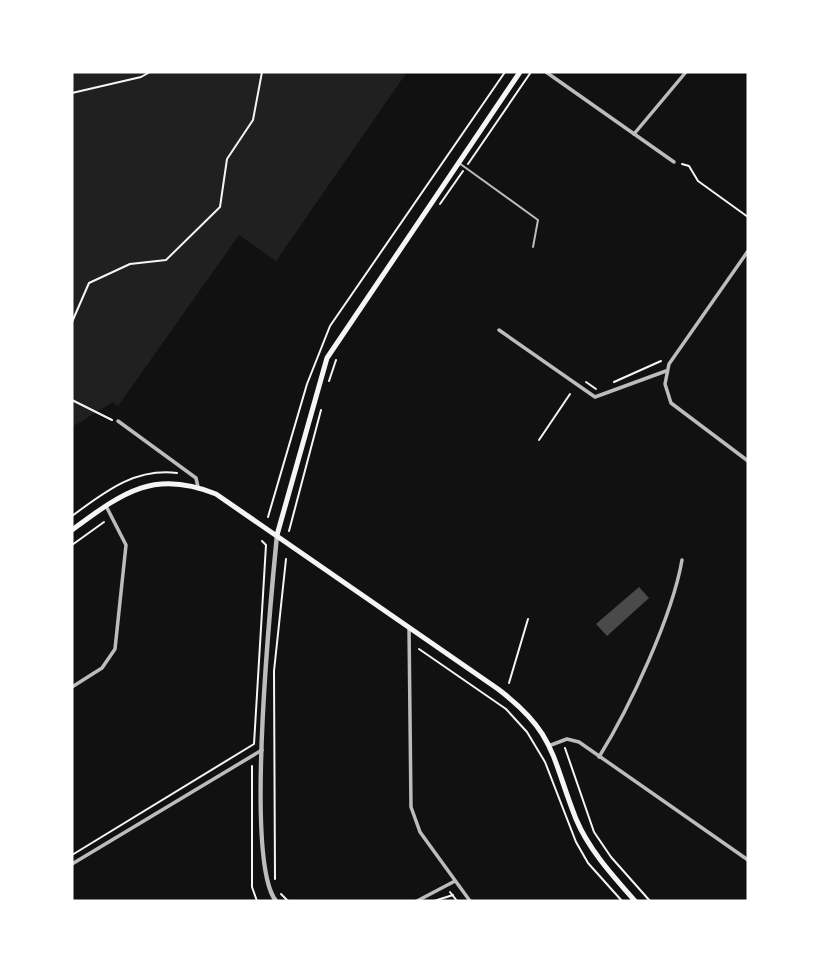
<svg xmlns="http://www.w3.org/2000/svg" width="820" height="973" font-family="Raleway,sans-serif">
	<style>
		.green { fill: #202020 }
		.building { fill: #4a4a4a }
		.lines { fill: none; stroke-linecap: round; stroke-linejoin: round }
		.path { stroke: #f5f5f5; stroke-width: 2 }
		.service { stroke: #bcbcbc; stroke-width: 2 }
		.minor { stroke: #bcbcbc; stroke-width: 3.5 }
		.tertiary { stroke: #bcbcbc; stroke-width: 4.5 }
		.secondary { stroke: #f5f5f5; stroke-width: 5 }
	</style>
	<rect width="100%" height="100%" fill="#111"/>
	<!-- green -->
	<polygon class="green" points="72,72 407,72 276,261 239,235 118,406 113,402 72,427"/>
	<!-- building -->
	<polygon class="building" points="639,587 649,598 607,636 596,624"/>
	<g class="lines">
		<!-- path -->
		<g class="path">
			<polyline points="72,93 141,77 150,72"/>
			<polyline points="468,164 531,72"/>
			<polyline points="682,164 689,166 698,181 748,217"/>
			<polyline points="440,204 463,171"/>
			<polyline points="72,322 89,283 130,264 166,260 220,207 227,159 253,120 262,72"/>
			<polyline points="329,381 336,360"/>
			<polyline points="586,382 596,389"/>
			<polyline points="614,382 661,361"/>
			<polyline points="72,400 112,420"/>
			<polyline points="539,440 570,394"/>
			<path d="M72,516C105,492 134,468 177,473"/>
			<polyline points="268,517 307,384 330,326 505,72"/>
			<polyline points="289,531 321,410"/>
			<polyline points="72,545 104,522"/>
			<polyline points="419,649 506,709 527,732 545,762 576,842 588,863 622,901"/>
			<polyline points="509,683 528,619"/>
			<polyline points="565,748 594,832 611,857 650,901"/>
			<polyline points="252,766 252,887 257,901"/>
			<polyline points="72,855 254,744 266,545 262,541"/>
			<polyline points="275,879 274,671 286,559"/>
			<polyline points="450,892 457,901"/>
			<polyline points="281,894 288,901"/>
			<polyline points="434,901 453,895"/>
		</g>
		<!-- service -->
		<polyline class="service" points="459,163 538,220 533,247"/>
		<!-- minor -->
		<g class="minor">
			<polyline points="546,72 674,162"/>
			<polyline points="634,134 686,72"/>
			<polyline points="748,251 669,364 665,384 671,403 748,461"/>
			<polyline points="499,330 595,397 666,371"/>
			<polyline points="118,421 196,478 198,487"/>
			<polyline points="409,627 411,807 420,832 470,901"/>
			<polyline points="72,687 102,668 115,649 126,545 106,506"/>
			<polyline points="551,745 567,739 579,742 748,860"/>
			<path d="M599,757C630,707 672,617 682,560"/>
			<polyline points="72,864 262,750"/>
			<polyline points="417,901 455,881"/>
		</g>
		<!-- tertiary -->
		<path class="tertiary" d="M276,901C244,862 271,597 277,535"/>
		<!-- secondary -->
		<g class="secondary">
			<path d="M72,530C121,494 153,468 216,494L498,689C556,733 551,756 576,819C589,850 613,876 635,901"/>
			<polyline points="277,535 327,358 520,72"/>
		</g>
	</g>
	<!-- border -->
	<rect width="820" height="973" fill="none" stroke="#ffffff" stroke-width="147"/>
</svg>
